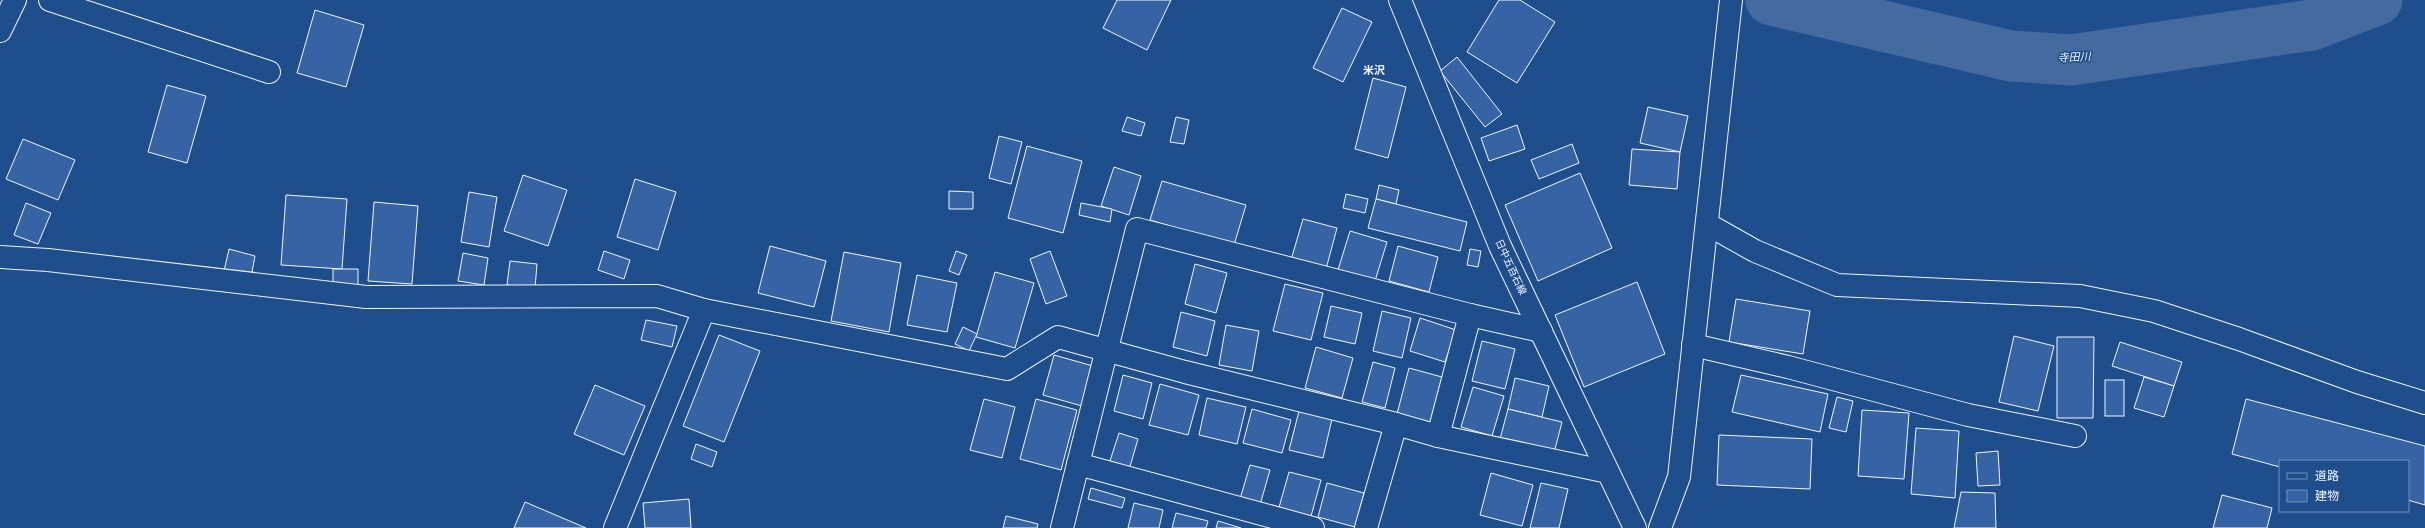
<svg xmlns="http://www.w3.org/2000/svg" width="2425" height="528" font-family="'DM Sans','Noto Sans JP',sans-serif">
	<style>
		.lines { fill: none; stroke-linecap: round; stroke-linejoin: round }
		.river { stroke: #446ba0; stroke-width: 51 }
		.building { fill: #3563a3; stroke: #f2f6ff }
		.minor-casing { stroke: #f2f6ff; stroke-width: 24 }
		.major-casing { stroke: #f2f6ff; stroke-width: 24 }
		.minor { stroke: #1f4e8c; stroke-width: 22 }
		.major { stroke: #1f4e8c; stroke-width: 22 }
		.labels { text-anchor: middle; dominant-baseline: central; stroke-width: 3; stroke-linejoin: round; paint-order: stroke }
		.street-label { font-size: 10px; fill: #f2f6ff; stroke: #1f4e8c }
		.water-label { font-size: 11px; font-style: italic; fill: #f2f6ff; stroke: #1f4e8c }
		.neighbourhood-label { font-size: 11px; font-weight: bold; fill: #f2f6ff; stroke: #1f4e8c }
	</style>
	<rect width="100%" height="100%" fill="#1f4e8c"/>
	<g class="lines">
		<!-- river -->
		<polyline class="river" points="1771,0 2011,56 2071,60 2312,25 2377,0"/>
	</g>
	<!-- building -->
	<g class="building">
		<polygon points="1117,0 1171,0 1147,50 1103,28"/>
		<polygon points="1499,0 1520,0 1555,22 1517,83 1467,52"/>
		<polygon points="1342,8 1372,22 1343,82 1313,68"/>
		<polygon points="315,10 364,25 346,87 297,73"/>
		<polygon points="1457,57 1502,114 1485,127 1440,71"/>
		<polygon points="1373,78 1406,87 1388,158 1355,149"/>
		<polygon points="167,85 206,96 187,163 148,152"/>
		<polygon points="1648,107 1688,116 1680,152 1640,143"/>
		<polygon points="1127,117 1145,123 1141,136 1122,131"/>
		<polygon points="1176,117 1189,120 1184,144 1170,142"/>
		<polygon points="1517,125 1525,149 1489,161 1481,138"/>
		<polygon points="999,136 1022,142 1011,184 989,178"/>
		<polygon points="23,139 75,160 58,200 6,179"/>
		<polygon points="1572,144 1579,163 1539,179 1531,160"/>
		<polygon points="1027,146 1082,161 1063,233 1008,218"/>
		<polygon points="1632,149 1680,152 1677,189 1629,185"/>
		<polygon points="1114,167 1141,176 1129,215 1101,206"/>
		<polygon points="1580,173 1612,248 1538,281 1505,205"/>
		<polygon points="523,175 567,190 548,246 504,231"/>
		<polygon points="635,179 676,192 658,250 617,237"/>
		<polygon points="1162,181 1246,205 1234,245 1150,220"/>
		<polygon points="1379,185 1399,190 1396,204 1376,199"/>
		<polygon points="949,191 973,192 973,209 949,209"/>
		<polygon points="469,192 497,197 489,247 461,242"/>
		<polygon points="1346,194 1368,199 1365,213 1343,208"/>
		<polygon points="286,195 347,199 342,269 281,265"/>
		<polygon points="1376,199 1467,222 1460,251 1368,228"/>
		<polygon points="374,202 418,206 412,284 368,281"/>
		<polygon points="26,203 51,213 38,244 14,235"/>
		<polygon points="1081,203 1112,209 1110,222 1079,215"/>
		<polygon points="1303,219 1337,228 1326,269 1291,260"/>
		<polygon points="1350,231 1387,242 1375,281 1338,270"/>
		<polygon points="770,246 826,261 814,307 758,293"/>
		<polygon points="1398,246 1438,257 1429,292 1389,281"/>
		<polygon points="229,249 255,256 251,277 224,271"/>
		<polygon points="1470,249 1481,251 1478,267 1467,265"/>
		<polygon points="604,251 630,260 624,279 598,270"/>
		<polygon points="956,251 967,255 959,275 949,271"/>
		<polygon points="1050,251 1067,296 1046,304 1030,259"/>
		<polygon points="844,252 901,263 889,332 831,321"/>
		<polygon points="463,253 488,258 484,285 458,281"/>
		<polygon points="510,261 537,264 535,288 507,285"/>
		<polygon points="1195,264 1227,273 1216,313 1185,304"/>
		<polygon points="333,269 358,269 358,285 333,284"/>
		<polygon points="995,272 1034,283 1015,348 976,337"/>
		<polygon points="917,275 957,283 947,332 907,325"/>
		<polygon points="1637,282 1665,354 1584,387 1555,315"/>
		<polygon points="1285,284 1323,293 1311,340 1273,331"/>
		<polygon points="1736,299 1810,311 1803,354 1729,342"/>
		<polygon points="1331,306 1362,313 1355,344 1324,337"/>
		<polygon points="1382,311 1411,318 1402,358 1373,351"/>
		<polygon points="1181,312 1215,321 1207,356 1173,347"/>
		<polygon points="1420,318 1456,330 1445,362 1410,351"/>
		<polygon points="646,320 677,326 672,347 641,340"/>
		<polygon points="1226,325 1259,331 1252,371 1219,365"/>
		<polygon points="963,327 977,334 969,351 955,344"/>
		<polygon points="719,335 760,351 724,442 683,426"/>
		<polygon points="2014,336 2054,346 2038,411 1999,402"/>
		<polygon points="2057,337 2094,337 2093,418 2057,418"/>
		<polygon points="1482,341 1515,349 1505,389 1472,381"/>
		<polygon points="2120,342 2182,362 2174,386 2112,366"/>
		<polygon points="1316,347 1353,358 1342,398 1305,388"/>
		<polygon points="1054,355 1093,366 1082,406 1043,395"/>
		<polygon points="1373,362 1395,368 1385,408 1362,402"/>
		<polygon points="1409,368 1442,377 1430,423 1397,414"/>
		<polygon points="1123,375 1152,383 1143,419 1114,411"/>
		<polygon points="1741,375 1828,394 1820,432 1732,412"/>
		<polygon points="2144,377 2174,386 2164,417 2134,408"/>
		<polygon points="1515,378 1549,386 1542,417 1508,409"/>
		<rect x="2105" y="380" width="19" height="36"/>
		<polygon points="1160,384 1199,395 1188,435 1149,425"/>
		<polygon points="595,385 645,406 624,455 574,434"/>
		<polygon points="1473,387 1504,396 1492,436 1461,427"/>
		<polygon points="1837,397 1853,401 1846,432 1829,428"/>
		<polygon points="1207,398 1246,407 1237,444 1199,435"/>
		<polygon points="984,399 1015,407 1002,458 970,450"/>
		<polygon points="1036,399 1077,410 1061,470 1020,459"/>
		<polygon points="2246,399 2425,446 2425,505 2408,500 2408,461 2280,461 2280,467 2232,454"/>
		<polygon points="1252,409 1291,420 1282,453 1243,443"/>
		<polygon points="1508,409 1562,422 1554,453 1500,439"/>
		<polygon points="1862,410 1909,413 1904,479 1858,476"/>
		<polygon points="1299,411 1332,419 1323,458 1289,450"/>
		<polygon points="1916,428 1959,431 1955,498 1911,494"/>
		<polygon points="1119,433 1138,439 1129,470 1109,464"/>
		<polygon points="1719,435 1812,439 1810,489 1717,485"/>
		<polygon points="696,444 717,452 712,467 691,459"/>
		<polygon points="1998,451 2000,485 1978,486 1976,453"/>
		<polygon points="1250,465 1270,470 1260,505 1240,499"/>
		<polygon points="1289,472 1321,480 1310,520 1278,511"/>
		<polygon points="1491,473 1533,485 1522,526 1480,515"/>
		<polygon points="1327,483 1364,493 1355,527 1318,517"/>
		<polygon points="1541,483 1568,489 1559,528 1530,528"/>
		<polygon points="1091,488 1125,498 1122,508 1088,499"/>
		<polygon points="1961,492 1995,493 1996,528 1954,528"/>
		<polygon points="2222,495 2272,508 2267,528 2213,528"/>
		<polygon points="689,499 691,528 645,528 643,503"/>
		<polygon points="525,502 586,528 514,528"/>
		<polygon points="1134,503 1163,510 1159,528 1128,528"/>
		<polygon points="1176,513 1208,521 1206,528 1172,528"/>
		<polygon points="1006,516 1038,524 1037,528 1003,528"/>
		<polygon points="1218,521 1241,528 1216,528"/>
	</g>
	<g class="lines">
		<!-- minor casing -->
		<g class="minor-casing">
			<g id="minor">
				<polyline points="50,0 269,72"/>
				<polyline points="0,31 15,0"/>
				<polyline points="1707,224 1755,251 1837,285 2080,296 2154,311 2239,339 2357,382 2425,403"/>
				<polyline points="0,257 48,260 366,297 657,296 704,310 1007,369 1058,337 1185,372 1396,424 1438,436 1608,472"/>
				<polyline points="1693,345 1788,367 1968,415 2075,436"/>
				<polyline points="1438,436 1470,315 1541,331"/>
				<polyline points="1078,464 1313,528"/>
				<polyline points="615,528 704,310"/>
				<polyline points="1062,528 1137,229 1470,315"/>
				<polyline points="1366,528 1396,424"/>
				<polyline points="1660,528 1679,477 1731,0"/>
			</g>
		</g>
		<!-- major casing -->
		<g class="major-casing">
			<polyline id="major" points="1400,0 1500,246 1635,528"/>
		</g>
		<!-- minor -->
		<use href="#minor" class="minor"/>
		<!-- major -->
		<use href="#major" class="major"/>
	</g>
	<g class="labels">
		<!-- street labels -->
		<g class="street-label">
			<text transform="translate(1511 267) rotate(65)">日中五百石線</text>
		</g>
		<!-- water labels -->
		<g class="water-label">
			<text transform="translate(2074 57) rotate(-3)">寺田川</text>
		</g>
		<!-- neighbourhood labels -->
		<g class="neighbourhood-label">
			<text x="1374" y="70">米沢</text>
		</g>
	</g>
	<!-- legend -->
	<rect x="2279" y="460" width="130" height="52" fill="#1f4e8c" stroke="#7391ba"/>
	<rect x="2287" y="473" width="20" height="6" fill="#1f4e8c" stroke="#7391ba"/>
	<text x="2315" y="480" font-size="12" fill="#f2f6ff">道路</text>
	<rect x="2287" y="490" width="20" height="12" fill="#3563a3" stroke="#7391ba"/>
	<text x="2315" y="500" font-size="12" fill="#f2f6ff">建物</text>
</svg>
